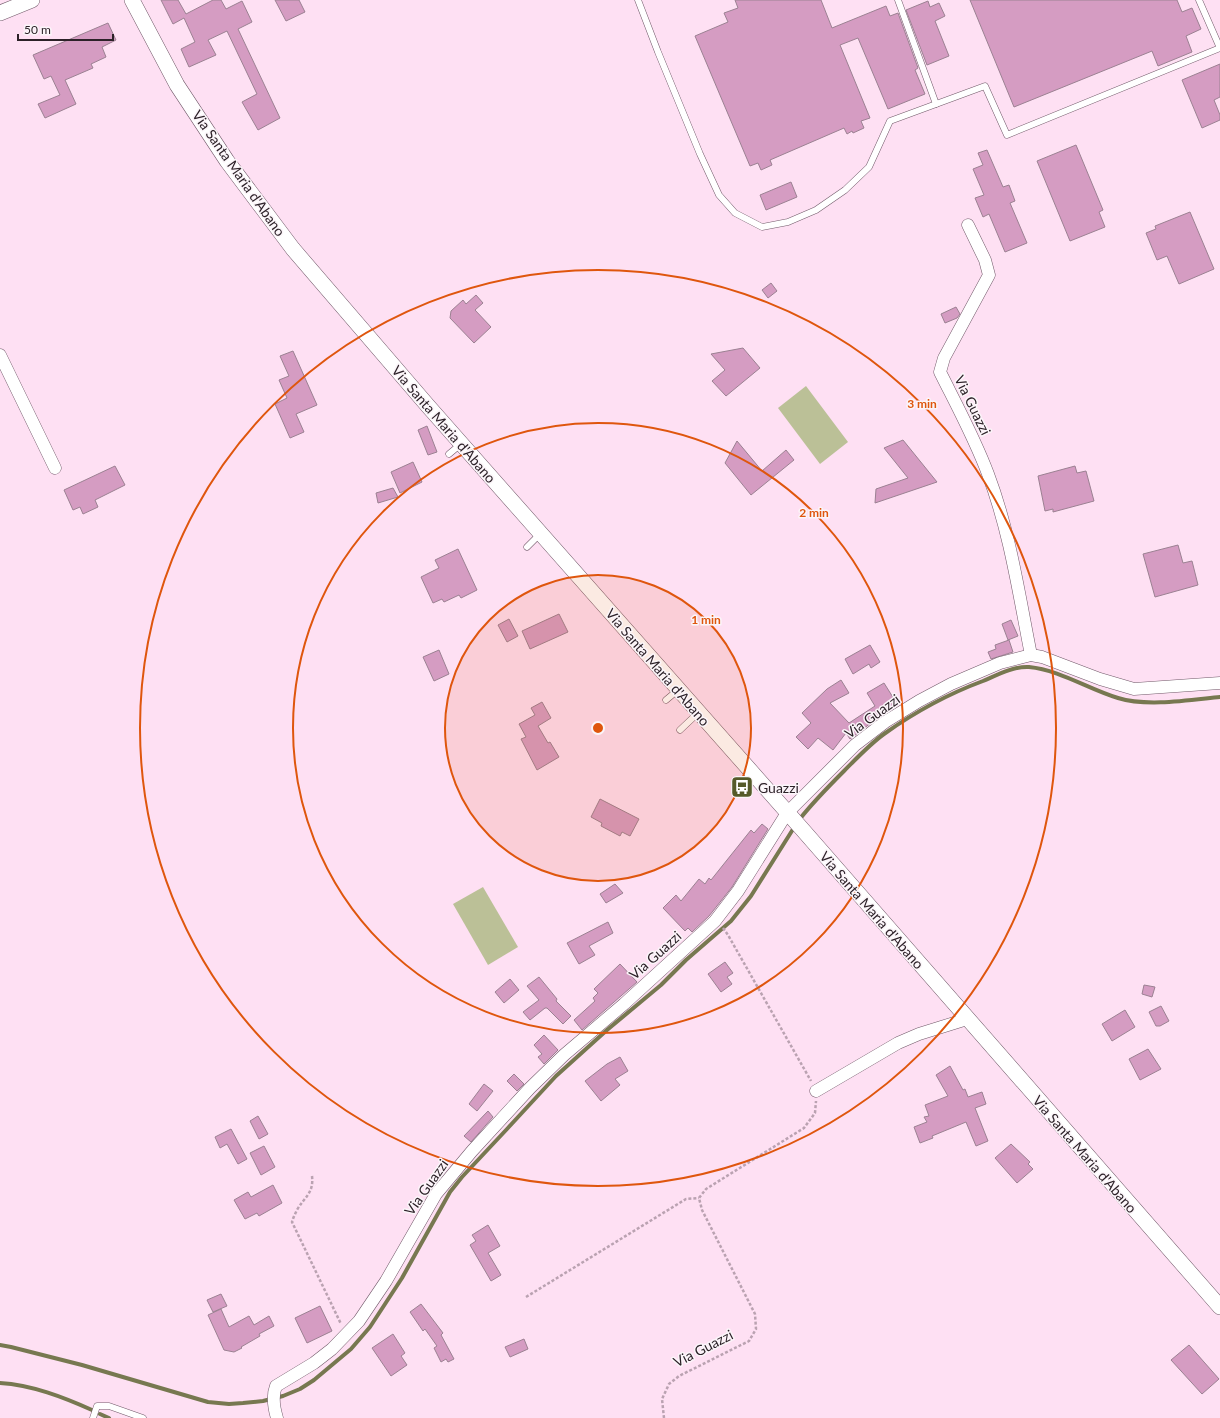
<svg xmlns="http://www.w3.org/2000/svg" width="1220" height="1418" font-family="Lato,sans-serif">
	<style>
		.park { fill: #bbc097 }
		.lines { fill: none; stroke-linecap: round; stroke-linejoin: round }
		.stream { stroke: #777850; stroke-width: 4 }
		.building { fill: #d59cc2; stroke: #9b8192 }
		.service-casing { stroke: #715969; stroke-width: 7 }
		.minor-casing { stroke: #715969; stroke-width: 13 }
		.tertiary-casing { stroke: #715969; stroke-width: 16 }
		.path { stroke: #baa2b1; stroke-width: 2.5; stroke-dasharray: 3 2; stroke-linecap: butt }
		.service { stroke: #fff; stroke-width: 6 }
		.minor { stroke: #fff; stroke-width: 12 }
		.tertiary { stroke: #fff; stroke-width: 15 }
		.ring { fill: none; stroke: #df560d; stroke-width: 2 }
		.labels { text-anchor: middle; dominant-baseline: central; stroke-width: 3; stroke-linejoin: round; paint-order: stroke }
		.street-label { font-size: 14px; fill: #2c2128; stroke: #fbf5f9 }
		.poi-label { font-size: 14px; fill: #2c2128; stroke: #fbf5f9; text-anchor: start }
		.centre { fill: #df560d; stroke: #fbf5f9; stroke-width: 2 }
		.ring-label { font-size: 12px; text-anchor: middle; font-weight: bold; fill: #df560d; stroke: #fbf5f9; stroke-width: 3; stroke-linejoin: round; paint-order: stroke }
	</style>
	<rect width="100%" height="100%" fill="#fee0f3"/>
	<!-- park -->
	<g class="park">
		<polygon points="806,386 848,442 820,464 778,408"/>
		<polygon points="483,887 518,947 488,965 453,904"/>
	</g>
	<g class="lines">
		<!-- stream -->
		<g class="stream">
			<path d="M799,820C813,802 828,787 844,771C857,758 870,744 884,734C915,712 948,694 983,681C997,675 1014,666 1029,667C1060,670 1088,689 1118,698C1147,707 1190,700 1220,697"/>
			<polyline points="0,1345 11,1347 82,1365 208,1402 229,1404 243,1403 263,1401 283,1396 300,1389 314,1380 351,1349 370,1327 402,1278 450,1192 462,1177 507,1129 556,1076 607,1030 661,985 686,960 731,921 751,896 795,826"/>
			<path d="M0,1383C32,1385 63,1397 92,1410"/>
			<polyline points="100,1414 109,1418"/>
		</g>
	</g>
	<!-- building -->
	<g class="building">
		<polygon points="161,0 178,0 186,14 213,0 221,0 226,9 242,1 252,22 238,29 280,118 258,130 242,102 257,94 227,31 208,40 216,55 189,67 181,49 195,42 184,18 173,24"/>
		<polygon points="275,0 299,0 305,12 286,21"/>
		<polygon points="735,0 821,0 832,28 886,6 890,16 898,13 918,68 915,70 925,94 888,109 858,38 840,45 870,118 861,121 864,128 853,133 852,131 847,134 844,128 770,160 772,165 761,170 758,163 750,166 695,36 728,22 724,13 738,8"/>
		<polygon points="970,0 1177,0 1182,12 1192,8 1201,29 1186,36 1192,52 1158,66 1152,51 1014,107"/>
		<polygon points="928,1 930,7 939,3 945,16 935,21 949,56 927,65 906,10"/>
		<polygon points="108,23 116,40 102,47 106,57 91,64 93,68 65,80 76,104 45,118 38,104 60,95 51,76 44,79 33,55"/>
		<polygon points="1220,64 1220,97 1214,100 1220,115 1220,120 1202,128 1182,80"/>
		<polygon points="1076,145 1103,210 1099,212 1105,227 1070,241 1037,161"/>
		<polygon points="987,150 1003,187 1009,185 1015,201 1010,203 1027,243 1005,252 989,214 983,217 975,198 984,195 973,169 983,165 978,153"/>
		<polygon points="791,182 797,197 766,210 760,195"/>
		<polygon points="1190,212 1214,269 1179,284 1167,256 1157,260 1146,233 1156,229 1155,226"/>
		<polygon points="771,283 777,291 768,298 762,290"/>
		<polygon points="476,295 483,303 475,310 491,327 474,343 450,318 451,311 463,300 466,304"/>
		<polygon points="956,307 960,314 957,318 945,323 941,314"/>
		<polygon points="743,348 760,368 726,396 712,381 725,370 711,354"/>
		<polygon points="293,351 317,405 296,414 304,432 290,438 275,404 287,398 279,380 289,376 280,356"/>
		<polygon points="427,426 437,452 428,455 418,430"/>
		<polygon points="903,440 937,482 875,503 876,489 908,478 884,448"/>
		<polygon points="737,441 762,471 786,450 794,460 751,495 725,463"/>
		<polygon points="413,462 422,482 400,493 391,472"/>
		<polygon points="115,466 125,485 95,500 98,507 83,514 80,507 73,510 64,490"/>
		<polygon points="1075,466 1077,473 1086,471 1094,501 1053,512 1053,509 1045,511 1038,476"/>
		<polygon points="393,488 398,497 378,503 376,493"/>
		<polygon points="1178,545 1183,563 1192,561 1198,585 1155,597 1143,554"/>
		<polygon points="458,549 477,590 461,598 459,595 444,602 442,599 433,603 421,577 439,568 435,560"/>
		<polygon points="559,614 568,632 530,649 522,631"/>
		<polygon points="509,619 518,636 507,642 498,625"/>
		<polygon points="1011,620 1018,636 1008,640 1002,624"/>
		<polygon points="1009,640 1013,652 991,659 988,652 996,649 995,645"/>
		<polygon points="870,645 880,662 871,668 869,664 853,674 845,659"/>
		<polygon points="439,650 449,674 434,681 423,657"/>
		<polygon points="841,680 849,693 830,703 849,723 875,706 867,693 884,683 894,699 896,698 899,704 880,716 850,739 846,733 833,750 818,738 808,749 796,737 811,723 802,713 827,689"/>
		<polygon points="542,702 551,718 538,726 548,743 550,742 559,757 537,770 521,739 526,737 519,724 535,715 531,708"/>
		<polygon points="600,799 639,819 630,836 622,832 620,836 601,826 602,823 591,817"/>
		<polygon points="762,824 768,829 732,887 709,916 692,932 688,928 685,931 663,908 676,895 681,901 699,879 705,884 709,878 711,880 751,830 754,833"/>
		<polygon points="615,884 623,893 606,903 600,894"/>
		<polygon points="608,922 613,933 589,946 595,955 579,964 567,943"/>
		<polygon points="725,962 733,973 727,977 732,984 721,992 708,974"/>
		<polygon points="620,964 637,982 582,1030 574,1020 595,1001 593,998 598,993 594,989"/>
		<polygon points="539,977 557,999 556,1001 571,1016 563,1024 547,1008 545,1008 530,1020 523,1012 539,1000 527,986"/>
		<polygon points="510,979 519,990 504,1003 495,992"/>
		<polygon points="1144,985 1155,987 1152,997 1142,994"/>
		<polygon points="1161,1006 1169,1021 1160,1026 1156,1026 1149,1012"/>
		<polygon points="1125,1010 1135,1027 1112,1041 1102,1024"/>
		<polygon points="544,1035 558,1050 544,1064 538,1057 542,1054 534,1045"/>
		<polygon points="1148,1049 1161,1069 1140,1080 1129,1059"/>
		<polygon points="620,1057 628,1071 615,1079 620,1085 601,1101 585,1081 607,1064"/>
		<polygon points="950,1066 963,1090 965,1089 968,1097 982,1092 986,1104 975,1108 988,1141 976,1146 966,1122 932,1136 933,1138 920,1143 914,1127 927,1122 924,1117 929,1116 925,1105 948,1096 936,1075"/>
		<polygon points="514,1074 524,1084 517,1091 507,1081"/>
		<polygon points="484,1084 493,1091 477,1111 469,1104"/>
		<polygon points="488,1111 493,1117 471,1142 464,1136"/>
		<polygon points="258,1116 268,1134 259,1139 250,1121"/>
		<polygon points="231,1129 247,1159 238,1164 227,1144 220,1148 215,1137"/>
		<polygon points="1011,1144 1030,1162 1028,1164 1033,1169 1017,1183 995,1158"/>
		<polygon points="264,1146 275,1167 261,1175 250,1153"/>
		<polygon points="273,1185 282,1203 259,1216 257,1213 245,1219 234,1200 248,1192 251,1197"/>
		<polygon points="488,1225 500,1246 488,1253 501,1275 491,1281 470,1245 476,1241 472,1235"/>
		<polygon points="221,1294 227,1306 213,1312 207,1300"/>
		<polygon points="421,1304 443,1333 441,1335 454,1359 448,1362 446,1359 441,1362 434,1348 437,1346 425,1329 423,1331 410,1312"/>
		<polygon points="320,1306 332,1331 307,1343 295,1318"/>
		<polygon points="221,1309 229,1327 249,1316 254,1325 269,1316 274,1326 259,1334 260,1336 241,1347 242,1348 234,1352 224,1350 208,1315"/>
		<polygon points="393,1334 405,1353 401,1356 407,1365 391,1376 372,1348"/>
		<polygon points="524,1339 528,1349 510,1357 505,1347"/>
		<polygon points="1189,1345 1219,1379 1202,1394 1171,1360"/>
	</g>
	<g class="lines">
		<!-- service casing -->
		<g class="service-casing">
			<g id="service">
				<polyline points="638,0 658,52 700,154 719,195 735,213 762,227 788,222 816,210 845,190 869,167 890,121 985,86 1007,135 1220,48 1199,0"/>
				<polyline points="898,0 936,104"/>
				<polyline points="449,454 461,444"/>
				<polyline points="527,547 540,534"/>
				<polyline points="666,700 678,690"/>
				<polyline points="680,730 698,713"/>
				<polyline points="93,1418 97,1406 109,1406 143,1418"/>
			</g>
		</g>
		<!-- minor casing -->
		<g class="minor-casing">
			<g id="minor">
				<path d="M968,225L985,260L989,275L944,358L940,372C957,406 975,439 988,474C1010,532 1019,595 1031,655"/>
				<polyline points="0,355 55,468"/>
				<polyline points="816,1091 898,1043 919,1034 967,1019"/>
				<path d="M277,1418C274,1408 272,1396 276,1386L314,1363L332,1349L359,1321L386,1281L436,1194L472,1151L530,1088L564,1055L624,1004L715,921L738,891L787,813L855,745L885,722L919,701L951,684L1000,663L1031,655L1042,657L1100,679L1134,689L1220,683"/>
			</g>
		</g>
		<!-- tertiary casing -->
		<g class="tertiary-casing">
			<g id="tertiary">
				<polyline points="132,0 177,85 227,161 293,249 428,406 802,829 1220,1307"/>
				<polyline points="0,13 32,0"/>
			</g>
		</g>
		<!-- path -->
		<g class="path">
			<polyline points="723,928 728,935 811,1081"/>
			<path d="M312,1176C314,1194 304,1197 297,1210C295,1214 293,1218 292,1222L341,1324"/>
			<polyline points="526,1297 686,1199 699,1198"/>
			<polyline points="664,1418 662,1399 669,1384 679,1376 749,1341 756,1329 755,1314 702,1210 699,1198 706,1189 804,1128 815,1113 816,1101"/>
		</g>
		<!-- service -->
		<use href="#service" class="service"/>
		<!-- minor -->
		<use href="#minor" class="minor"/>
		<!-- tertiary -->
		<use href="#tertiary" class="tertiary"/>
	</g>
	<!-- distance rings -->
	<circle cx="598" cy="728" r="153" fill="#df560d" fill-opacity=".12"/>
	<g class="ring">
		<circle cx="598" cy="728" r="153"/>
		<circle cx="598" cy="728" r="305"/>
		<circle cx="598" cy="728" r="458"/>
	</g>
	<!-- icons -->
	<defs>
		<g id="bus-square" transform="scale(1.15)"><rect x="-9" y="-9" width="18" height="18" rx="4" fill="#555a28" stroke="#fbf5f9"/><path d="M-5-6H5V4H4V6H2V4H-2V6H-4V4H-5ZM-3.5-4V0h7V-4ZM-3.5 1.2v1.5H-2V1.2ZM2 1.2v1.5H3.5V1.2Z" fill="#fff"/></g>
	</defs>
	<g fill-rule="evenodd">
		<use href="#bus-square" x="742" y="787"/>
	</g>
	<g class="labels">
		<!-- street labels -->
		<g class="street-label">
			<text transform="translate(239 173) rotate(55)">Via Santa Maria d'Abano</text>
			<text transform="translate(973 405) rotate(64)">Via Guazzi</text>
			<text transform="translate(444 424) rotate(49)">Via Santa Maria d'Abano</text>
			<text transform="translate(658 667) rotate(49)">Via Santa Maria d'Abano</text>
			<text transform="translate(872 716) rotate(-36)">Via Guazzi</text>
			<text transform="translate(872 910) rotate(49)">Via Santa Maria d'Abano</text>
			<text transform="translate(655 955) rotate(-42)">Via Guazzi</text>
			<text transform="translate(1085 1154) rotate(49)">Via Santa Maria d'Abano</text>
			<text transform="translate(426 1187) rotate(-55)">Via Guazzi</text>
			<text transform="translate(703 1348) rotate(-27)">Via Guazzi</text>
		</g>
		<!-- poi labels -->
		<g class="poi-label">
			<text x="758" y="787">Guazzi</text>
		</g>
	</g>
	<circle cx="598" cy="728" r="6" class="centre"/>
	<g class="ring-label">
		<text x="922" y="408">3 min</text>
		<text x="814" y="517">2 min</text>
		<text x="706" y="624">1 min</text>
	</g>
	<!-- scale -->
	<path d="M18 34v6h95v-6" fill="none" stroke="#2c2128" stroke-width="2"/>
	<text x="24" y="34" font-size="12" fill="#2c2128" stroke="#fbf5f9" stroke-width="3" paint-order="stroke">50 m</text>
</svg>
